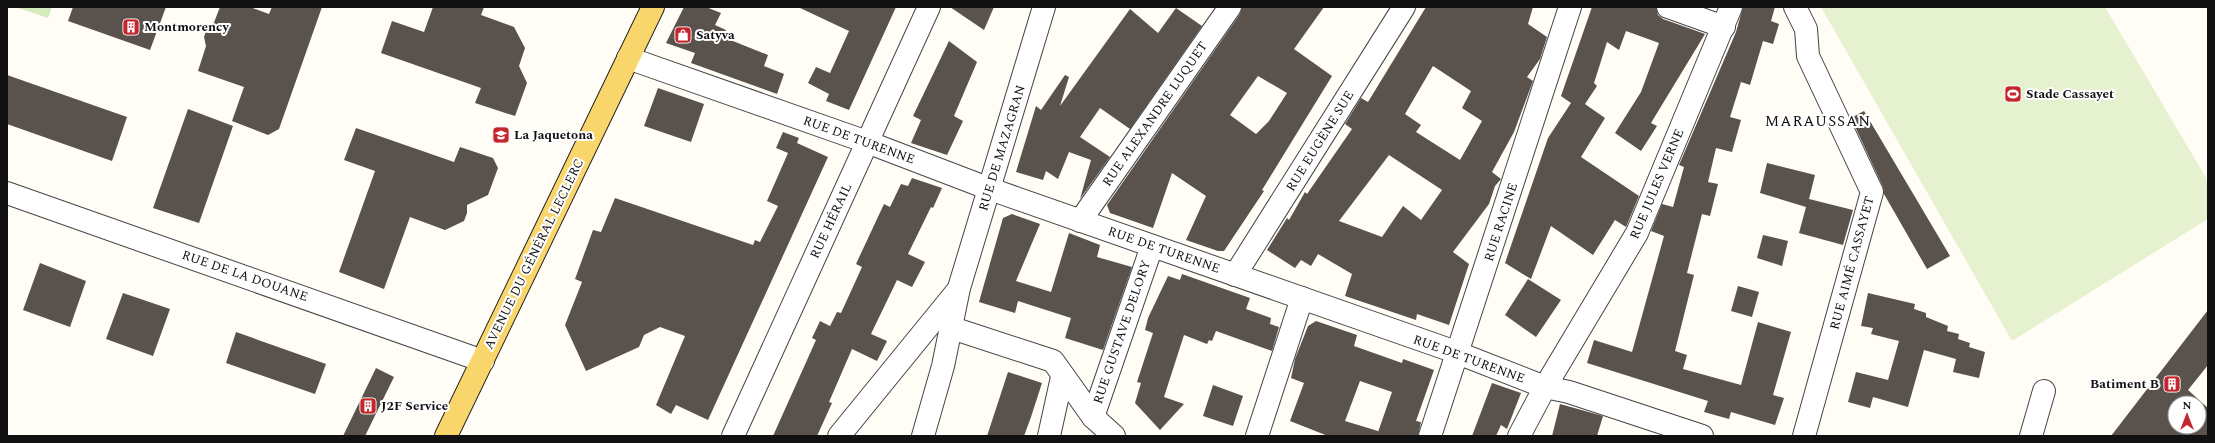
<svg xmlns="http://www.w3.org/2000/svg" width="2215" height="443" font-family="Spectral,serif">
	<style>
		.green { fill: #d5ebbd }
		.pitch { fill: #e6f2cf }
		.building { fill: #5a524d; fill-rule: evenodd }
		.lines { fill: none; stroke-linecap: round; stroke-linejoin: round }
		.minor-casing { stroke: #444; stroke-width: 24 }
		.major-casing { stroke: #222; stroke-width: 24 }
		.minor { stroke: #fff; stroke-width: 22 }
		.major { stroke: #f9d66b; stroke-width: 22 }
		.labels { text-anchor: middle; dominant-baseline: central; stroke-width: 4; stroke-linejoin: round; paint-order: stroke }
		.poi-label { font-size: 13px; font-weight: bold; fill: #111; stroke: #fff; text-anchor: start }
		.street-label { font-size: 13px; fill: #111; stroke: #fff }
		.quarter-label { font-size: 15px; letter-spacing: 1px; fill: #111; stroke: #fff }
	</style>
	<rect width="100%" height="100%" fill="#fffdf5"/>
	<!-- green -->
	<polygon class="green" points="15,7 52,7 48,18"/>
	<!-- pitch -->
	<polygon class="pitch" points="1821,7 2105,7 2208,181 2208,219 2012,341"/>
	<!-- building -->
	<g class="building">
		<polygon points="73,7 166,7 150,50 68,21"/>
		<polygon points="220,7 250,7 269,14 272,7 322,7 279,129 268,135 232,121 244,87 198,71 206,46 204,37 206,31 213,25"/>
		<polygon points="433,7 484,7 481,15 514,27 525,48 519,66 527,83 515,116 475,103 481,88 381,53 392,21 424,32"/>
		<polygon points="684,7 706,7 721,13 715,25 726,30 723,37 768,55 764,66 784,74 777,94 691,63 695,53 666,43"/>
		<polygon points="798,7 896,7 849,110 826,101 829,94 808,83 816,67 830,73 849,31"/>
		<polygon points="950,7 994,7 984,30"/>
		<path d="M1242,7H1324L1294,49L1332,76L1262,190L1264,191L1224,251H1218L1186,240L1206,196L1172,173L1153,228L1110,213L1107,205L1240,14ZM1258,76L1287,93L1269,121L1256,134L1230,115Z"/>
		<path d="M1426,7H1533L1528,24L1547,37L1540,59L1527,77L1533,81L1514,132L1492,172L1501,179L1495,186L1489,204L1453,252L1469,264L1449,325L1417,314L1416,320L1345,296L1352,274L1318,254L1311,266L1301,260L1295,268L1267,250L1287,218L1289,220L1305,192L1307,194L1352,129L1345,124L1361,98L1368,102ZM1433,66L1471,91L1462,108L1482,121L1460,160L1416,132L1421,125L1405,114ZM1389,155L1442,190L1421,220L1403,206L1382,237L1339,221Z"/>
		<polygon points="1592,7 1656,7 1658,15 1663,19 1705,34 1651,123 1657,126 1641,151 1615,133 1641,92 1659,43 1626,31 1619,50 1607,42 1594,83 1597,86 1585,104 1605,118 1581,157 1639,196 1626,227 1615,220 1593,255 1551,226 1531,279 1505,263 1548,138 1571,103 1561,96"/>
		<polygon points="1743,7 1775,7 1771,21 1779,24 1773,44 1763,41 1750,85 1741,82 1730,117 1741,120 1732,152 1716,148 1708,182 1718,184 1710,216 1702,214 1687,273 1694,275 1675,351 1687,355 1683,369 1741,385 1758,322 1791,332 1773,395 1784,398 1775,425 1731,412 1729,419 1704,412 1708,401 1587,363 1594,340 1632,352 1664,236 1651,231 1662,204 1673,207 1684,167 1679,165 1736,32"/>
		<polygon points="1176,8 1202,26 1130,129 1100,108 1080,137 1110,157 1080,199 1091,160 1069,152 1058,179 1046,171 1043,180 1016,172 1036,106 1041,110 1065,75 1069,77 1060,106 1130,9 1158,33"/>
		<polygon points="949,41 977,62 954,116 963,121 947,155 911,143 921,120 913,116"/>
		<polygon points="7,75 127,117 112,161 7,124"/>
		<polygon points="658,88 704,104 691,142 644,126"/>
		<polygon points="188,109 233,126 199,223 153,208"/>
		<polygon points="1864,111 1950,256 1927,269 1884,194 1883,187 1851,118"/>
		<polygon points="356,128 454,162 460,147 493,158 498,168 488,195 467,205 467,213 464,221 445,230 410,217 384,289 339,272 375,171 344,160"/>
		<polygon points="783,132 799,138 797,143 828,157 708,420 676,405 671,414 656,405 685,336 660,327 644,335 639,347 586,371 565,325 582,282 575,279 593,230 601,232 615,198 753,245 755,240 760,242 778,206 767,201 788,153 776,148"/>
		<polygon points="1767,163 1815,175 1809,199 1853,210 1843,245 1799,233 1806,207 1760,193"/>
		<polygon points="912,178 942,188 933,208 931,207 908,254 925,262 912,287 897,280 871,334 887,341 877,361 852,349 829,402 832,403 817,436 773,436 816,340 812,338 820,321 830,326 837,312 841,313 862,267 856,264 884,204 890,207 901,184 908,186"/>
		<polygon points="1012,214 1040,224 1016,281 1051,292 1069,233 1100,245 1097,257 1132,267 1103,350 1065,338 1071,318 1018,301 1015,313 979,302 1003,218"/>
		<polygon points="1763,235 1788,241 1782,266 1757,258"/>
		<polygon points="40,263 86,281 70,327 23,310"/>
		<polygon points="1182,274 1250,298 1246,309 1271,318 1270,324 1279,327 1272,351 1216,331 1212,341 1209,340 1207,344 1184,335 1164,397 1184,404 1160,430 1135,403 1141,383 1137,382 1153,333 1145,330 1148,318 1168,276 1180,280"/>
		<polygon points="1528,279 1561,300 1536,337 1505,315"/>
		<polygon points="1738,286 1759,292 1752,317 1731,311"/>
		<polygon points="123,293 170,309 153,356 106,339"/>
		<polygon points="1868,293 1915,304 1914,309 1926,313 1926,317 1948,326 1947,331 1959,334 1958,339 1970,343 1969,347 1985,352 1979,378 1953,372 1956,359 1924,350 1908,407 1873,397 1870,408 1848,402 1856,372 1888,380 1899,341 1871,334 1873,328 1861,326"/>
		<path d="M2208,310V365L2188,390L2208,408V436H2111ZM2175,403H2199V427H2175Z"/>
		<path d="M1316,321L1357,335L1354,346L1402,363L1403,359L1434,370L1416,421L1421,422L1418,436H1328L1290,421L1304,383L1291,378L1295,359L1308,326ZM1360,381L1392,392L1378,432V431L1345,421Z"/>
		<polygon points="236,332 326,364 315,394 226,363"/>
		<polygon points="376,368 394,377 365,436 343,436"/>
		<polygon points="1008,372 1042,383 1031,417 1024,436 987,436"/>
		<polygon points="1492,383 1521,393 1507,429 1501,425 1496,436 1472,436"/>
		<polygon points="1213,385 1243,396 1233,426 1203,416"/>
		<polygon points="1560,404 1603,416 1597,436 1552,436"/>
	</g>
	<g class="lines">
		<!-- minor casing -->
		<g class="minor-casing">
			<g id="minor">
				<polyline points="1668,7 1724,27"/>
				<polyline points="1795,7 1806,29 1808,56 1872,192 1804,436"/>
				<polyline points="628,58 867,142 990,189 1450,350 1545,387 1569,392 1702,436"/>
				<polyline points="7,193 483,361"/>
				<polyline points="1080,221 1230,7"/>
				<polyline points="1235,275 1404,7"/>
				<polyline points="952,328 1053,361 1093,417 1114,436"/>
				<polyline points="1093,417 1152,246"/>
				<polyline points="733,436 929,7"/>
				<polyline points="839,436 958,290"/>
				<polyline points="923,436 943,366 959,288 1044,7"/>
				<polyline points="1049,436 1062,377"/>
				<polyline points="1257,436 1302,298"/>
				<polyline points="1430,436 1570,7"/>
				<polyline points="1519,436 1545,387 1637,233 1731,7"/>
				<polyline points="2031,436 2044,391"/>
			</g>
		</g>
		<!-- major casing -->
		<g class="major-casing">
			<polyline id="major" points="446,436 653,7"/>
		</g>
		<!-- minor -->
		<use href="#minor" class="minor"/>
		<!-- major -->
		<use href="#major" class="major"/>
	</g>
	<!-- icons -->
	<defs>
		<g id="building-square" transform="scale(0.9)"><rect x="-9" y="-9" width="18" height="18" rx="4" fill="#c4262e" stroke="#fff"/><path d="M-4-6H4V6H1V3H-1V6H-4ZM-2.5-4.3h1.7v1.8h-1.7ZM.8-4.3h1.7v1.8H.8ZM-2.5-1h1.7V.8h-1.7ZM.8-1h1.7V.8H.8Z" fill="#fff"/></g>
		<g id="shop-square" transform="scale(0.9)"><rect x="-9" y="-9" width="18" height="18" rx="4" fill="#c4262e" stroke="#fff"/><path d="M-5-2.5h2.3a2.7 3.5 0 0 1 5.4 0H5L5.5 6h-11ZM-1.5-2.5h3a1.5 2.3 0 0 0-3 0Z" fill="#fff"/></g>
		<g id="stadium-square" transform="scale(0.9)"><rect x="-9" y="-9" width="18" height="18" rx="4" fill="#c4262e" stroke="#fff"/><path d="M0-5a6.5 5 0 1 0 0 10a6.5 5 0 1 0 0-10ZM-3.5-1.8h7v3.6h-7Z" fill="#fff"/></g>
		<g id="school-square" transform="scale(0.9)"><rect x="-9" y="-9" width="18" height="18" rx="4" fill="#c4262e" stroke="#fff"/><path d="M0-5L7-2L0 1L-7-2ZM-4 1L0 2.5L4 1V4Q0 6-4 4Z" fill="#fff"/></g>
	</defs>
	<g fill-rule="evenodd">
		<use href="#building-square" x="131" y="27"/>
		<use href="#shop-square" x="683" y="35"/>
		<use href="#stadium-square" x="2013" y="94"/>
		<use href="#school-square" x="501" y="135"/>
		<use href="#building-square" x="2172" y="384"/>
		<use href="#building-square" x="368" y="406"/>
	</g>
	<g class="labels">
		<!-- poi labels -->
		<g class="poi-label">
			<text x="144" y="27">Montmorency</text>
			<text x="696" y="35">Satyva</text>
			<text x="2026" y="94">Stade Cassayet</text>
			<text x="514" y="135">La Jaquetona</text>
			<text x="2159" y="384" text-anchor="end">Batiment B</text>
			<text x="381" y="406">J2F Service</text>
		</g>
		<!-- street labels -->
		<g class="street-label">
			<text transform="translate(1155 114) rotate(-55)">RUE ALEXANDRE LUQUET</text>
			<text transform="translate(859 140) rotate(20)">RUE DE TURENNE</text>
			<text transform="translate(1320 141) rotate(-58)">RUE EUGÈNE SUE</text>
			<text transform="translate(1002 148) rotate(-73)">RUE DE MAZAGRAN</text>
			<text transform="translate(1657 184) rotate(-67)">RUE JULES VERNE</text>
			<text transform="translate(831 221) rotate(-65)">RUE HÉRAIL</text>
			<text transform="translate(1501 222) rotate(-72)">RUE RACINE</text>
			<text transform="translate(1164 250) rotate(19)">RUE DE TURENNE</text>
			<text transform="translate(534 254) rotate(-64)">AVENUE DU GÉNÉRAL LECLERC</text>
			<text transform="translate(1852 263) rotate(-75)">RUE AIMÉ CASSAYET</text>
			<text transform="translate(245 276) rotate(19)">RUE DE LA DOUANE</text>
			<text transform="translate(1122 332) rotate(-71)">RUE GUSTAVE DELORY</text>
			<text transform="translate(1469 359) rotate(20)">RUE DE TURENNE</text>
		</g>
		<!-- quarter labels -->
		<g class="quarter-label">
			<text x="1818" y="121">MARAUSSAN</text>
		</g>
	</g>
	<!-- border -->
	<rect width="2215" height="443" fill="none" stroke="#111111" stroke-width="16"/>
	<!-- north arrow -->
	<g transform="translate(2187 415)"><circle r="19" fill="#ffffff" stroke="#a0a0a0"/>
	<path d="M0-3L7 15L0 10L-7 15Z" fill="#c4262e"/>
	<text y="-6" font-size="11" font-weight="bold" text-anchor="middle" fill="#111111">N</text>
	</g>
</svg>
